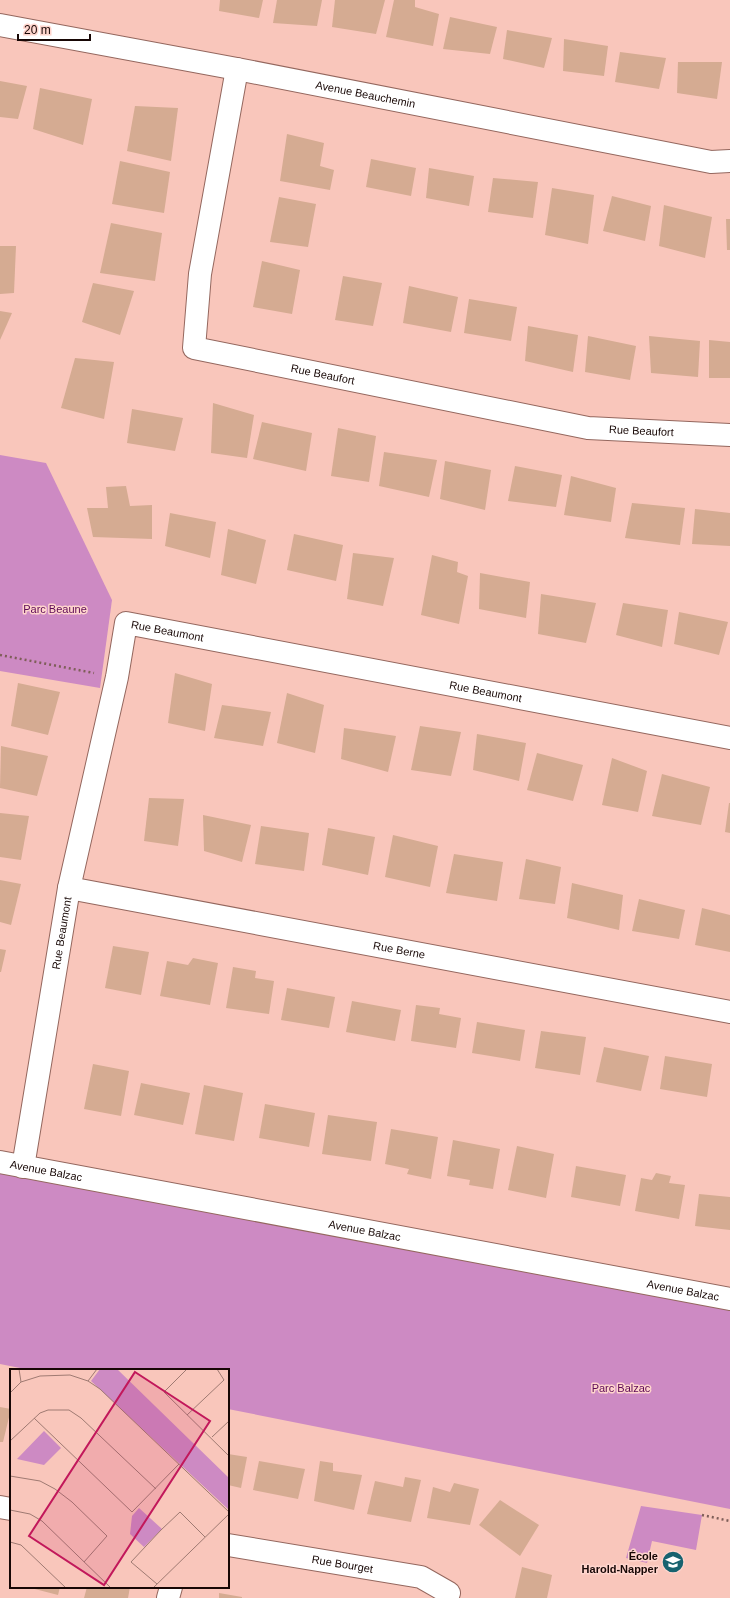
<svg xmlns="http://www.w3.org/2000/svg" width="730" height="1598" font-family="Arial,sans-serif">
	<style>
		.green { fill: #cd8ac3 }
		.building { fill: #d5ab92 }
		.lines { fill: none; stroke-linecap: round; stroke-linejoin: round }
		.minor-casing { stroke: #94675e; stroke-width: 24 }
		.path { stroke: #7e5e58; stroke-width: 2.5; stroke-dasharray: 2 3; stroke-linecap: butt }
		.minor { stroke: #fff; stroke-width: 22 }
		.labels { text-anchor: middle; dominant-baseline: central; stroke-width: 3; stroke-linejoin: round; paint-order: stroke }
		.street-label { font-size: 11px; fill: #170705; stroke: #ffd5cd }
		.park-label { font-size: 11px; fill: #5d0956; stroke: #ffd5cd }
		.poi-label { font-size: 11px; font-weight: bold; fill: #170705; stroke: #ffd5cd; text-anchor: end }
		.inset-road { fill: none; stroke: #9f7a72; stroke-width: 1 }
		.view { fill: #c2185b; fill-opacity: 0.15; stroke: #c2185b; stroke-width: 2 }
		.inset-edge { fill: none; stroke: #170705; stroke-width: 2 }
	</style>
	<rect width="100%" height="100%" fill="#f9c6bb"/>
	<!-- green -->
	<g class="green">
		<polygon points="0,455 46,463 112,600 100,688 0,671"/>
		<polygon points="0,1171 730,1309 730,1509 228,1409 228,1370 30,1370 0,1364"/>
		<polygon points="641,1506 702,1515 696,1550 652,1541 647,1563 626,1558"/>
	</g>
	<!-- building -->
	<g class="building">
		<polygon points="220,0 263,0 259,18 219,11"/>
		<polygon points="277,0 322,0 317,26 273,23"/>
		<polygon points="335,0 385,0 376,34 332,27"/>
		<polygon points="394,0 415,0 415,7 439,14 433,46 386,37"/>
		<polygon points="450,17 497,27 490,54 443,49"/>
		<polygon points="507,30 552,38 544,68 503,59"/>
		<polygon points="564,39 608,46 604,76 563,71"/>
		<polygon points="620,52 666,58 659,89 615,82"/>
		<polygon points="678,62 722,62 717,99 677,93"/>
		<polygon points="0,81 27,86 18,119 0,117"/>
		<polygon points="40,88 92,99 83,145 33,129"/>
		<polygon points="135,106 178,108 171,161 127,151"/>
		<polygon points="287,134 324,143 320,166 334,170 330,190 280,181"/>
		<polygon points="371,159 416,168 411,196 366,187"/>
		<polygon points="120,161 170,172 164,213 112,204"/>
		<polygon points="429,168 474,176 469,206 426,198"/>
		<polygon points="493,178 538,182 533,218 488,212"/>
		<polygon points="552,188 594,195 588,244 545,235"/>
		<polygon points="612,196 651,206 645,241 603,231"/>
		<polygon points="279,197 316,204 308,247 270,242"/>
		<polygon points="664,205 712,217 705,258 659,246"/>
		<polygon points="726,219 730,219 730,250 727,250"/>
		<polygon points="111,223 162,233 155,281 100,273"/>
		<polygon points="0,246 16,246 14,293 0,294"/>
		<polygon points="262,261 300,270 292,314 253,307"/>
		<polygon points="343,276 382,283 373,326 335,320"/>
		<polygon points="93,283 134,291 120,335 82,322"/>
		<polygon points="409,286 458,297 451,332 403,323"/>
		<polygon points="469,299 517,307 511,341 464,333"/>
		<polygon points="0,311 12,313 0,340"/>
		<polygon points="528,326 578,335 573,372 525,361"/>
		<polygon points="588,336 636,346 630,380 585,372"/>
		<polygon points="649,336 700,341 698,377 651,373"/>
		<polygon points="709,340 730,342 730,378 709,378"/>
		<polygon points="75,358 114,362 104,419 61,408"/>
		<polygon points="213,403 254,415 247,458 211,453"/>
		<polygon points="132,409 183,418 175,451 127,443"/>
		<polygon points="262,422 312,433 306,471 253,459"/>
		<polygon points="338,428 376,436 369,482 331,476"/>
		<polygon points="384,452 437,460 429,497 379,486"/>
		<polygon points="445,461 491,470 485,510 440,499"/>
		<polygon points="515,466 562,475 556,507 508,501"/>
		<polygon points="571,476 616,488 611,522 564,515"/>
		<polygon points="126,486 130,506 152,505 152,539 93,537 87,508 108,508 106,487"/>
		<polygon points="632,503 685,508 680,545 625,538"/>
		<polygon points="695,509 730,513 730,546 692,544"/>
		<polygon points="170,513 216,522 210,558 165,546"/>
		<polygon points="228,529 266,540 256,584 221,575"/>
		<polygon points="294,534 343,545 336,581 287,570"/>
		<polygon points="353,553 394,558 383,606 347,599"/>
		<polygon points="432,555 458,562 457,572 468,576 459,624 421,615"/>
		<polygon points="480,573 530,582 526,618 479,609"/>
		<polygon points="541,594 596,603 586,643 538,634"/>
		<polygon points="623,603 668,610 662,647 616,635"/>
		<polygon points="679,612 728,622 719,655 674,644"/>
		<polygon points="175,673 212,684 205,731 168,723"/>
		<polygon points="18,683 60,692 48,735 11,726"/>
		<polygon points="287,693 324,705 315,753 277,743"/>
		<polygon points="222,705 271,712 263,746 214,738"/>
		<polygon points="420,726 461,732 451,776 411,770"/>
		<polygon points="344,728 396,736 388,772 341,759"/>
		<polygon points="477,734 526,743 519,781 473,770"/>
		<polygon points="1,746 48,756 37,796 0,788"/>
		<polygon points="537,753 583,765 573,801 527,790"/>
		<polygon points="612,758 647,771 638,812 602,805"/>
		<polygon points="662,774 710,787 701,825 652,816"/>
		<polygon points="149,798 184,799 178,846 144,841"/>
		<polygon points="729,803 730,803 730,833 725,832"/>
		<polygon points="0,813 29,816 21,860 0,857"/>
		<polygon points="203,815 251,825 242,862 204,851"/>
		<polygon points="261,826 309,833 304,871 255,864"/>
		<polygon points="328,828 375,837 368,875 322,865"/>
		<polygon points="393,835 438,846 430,887 385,877"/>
		<polygon points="454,854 503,862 497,901 446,893"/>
		<polygon points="526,859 561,867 555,904 519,899"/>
		<polygon points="0,880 21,884 11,925 0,922"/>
		<polygon points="572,883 623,895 619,930 567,918"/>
		<polygon points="639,899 685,910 679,939 632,931"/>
		<polygon points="702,908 730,915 730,952 695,945"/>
		<polygon points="113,946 149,952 141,995 105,988"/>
		<polygon points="0,949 6,950 1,972 0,972"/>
		<polygon points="193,958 218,963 210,1005 160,996 167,961 188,965"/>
		<polygon points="233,967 256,971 255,978 274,981 269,1014 226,1008"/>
		<polygon points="287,988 335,997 329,1028 281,1020"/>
		<polygon points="352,1001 401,1010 395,1041 346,1032"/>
		<polygon points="416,1005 440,1008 439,1014 461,1018 456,1048 411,1041"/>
		<polygon points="477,1022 525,1030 520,1061 472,1053"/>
		<polygon points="541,1031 586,1037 580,1075 535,1068"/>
		<polygon points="604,1047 649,1056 641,1091 596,1082"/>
		<polygon points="665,1056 712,1064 707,1097 660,1089"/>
		<polygon points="93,1064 129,1071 121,1116 84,1109"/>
		<polygon points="141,1083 190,1093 183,1125 134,1115"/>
		<polygon points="204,1085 243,1093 234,1141 195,1134"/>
		<polygon points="265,1104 315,1113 309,1147 259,1138"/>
		<polygon points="328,1115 377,1122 371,1161 322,1154"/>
		<polygon points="391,1129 438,1137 431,1179 407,1174 409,1169 385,1164"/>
		<polygon points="453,1140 500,1149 493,1189 469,1185 470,1180 447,1176"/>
		<polygon points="517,1146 554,1154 546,1198 508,1190"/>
		<polygon points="576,1166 626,1175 620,1206 571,1197"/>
		<polygon points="656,1173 671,1176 669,1183 685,1185 679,1219 635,1211 641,1178 652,1180"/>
		<polygon points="699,1194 730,1197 730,1230 695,1226"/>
		<polygon points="0,1407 11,1409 3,1442 0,1442"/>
		<polygon points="228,1454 247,1457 241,1488 228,1485"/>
		<polygon points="259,1461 305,1469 298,1499 253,1490"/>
		<polygon points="320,1461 333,1463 333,1471 362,1475 354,1510 314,1501"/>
		<polygon points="405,1477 421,1480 411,1522 367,1514 375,1481 403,1487"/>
		<polygon points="454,1483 479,1489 470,1525 427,1518 433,1487 450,1492"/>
		<polygon points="500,1500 539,1525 520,1556 479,1525"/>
		<polygon points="522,1567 552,1575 547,1598 515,1598"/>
		<polygon points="27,1587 60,1587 58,1595"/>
		<polygon points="87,1587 130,1587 128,1598 84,1598"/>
		<polygon points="219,1593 242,1597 242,1598 219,1598"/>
	</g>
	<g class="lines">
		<!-- minor casing -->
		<g class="minor-casing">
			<g id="minor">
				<path id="s1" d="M0,25L237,69L711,162L730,161"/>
				<path id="s2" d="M237,69L200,274L194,348L588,428L730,435"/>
				<path id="s3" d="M69,888L730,1012"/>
				<path id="s4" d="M0,1162L730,1299"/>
				<path id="s5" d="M23,1167L69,888L117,677L126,623L730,738"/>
				<polyline points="0,1507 11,1509"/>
				<path id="s6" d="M228,1545L421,1577L449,1593L447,1598"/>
				<polyline points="168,1598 171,1587"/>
			</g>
		</g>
		<!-- path -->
		<g class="path">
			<polyline points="0,655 94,673"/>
			<polyline points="702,1515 730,1521"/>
		</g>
		<!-- minor -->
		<use href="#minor" class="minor"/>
	</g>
	<!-- icons -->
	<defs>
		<g id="school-disc" transform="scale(1.15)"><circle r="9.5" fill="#17626f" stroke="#ffd5cd"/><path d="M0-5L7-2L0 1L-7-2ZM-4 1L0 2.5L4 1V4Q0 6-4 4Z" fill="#fff"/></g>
	</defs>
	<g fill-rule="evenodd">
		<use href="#school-disc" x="673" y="1562"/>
	</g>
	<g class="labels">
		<!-- street labels -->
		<g class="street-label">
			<text stroke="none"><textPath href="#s1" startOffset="372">Avenue Beauchemin</textPath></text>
			<text stroke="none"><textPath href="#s2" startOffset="414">Rue Beaufort</textPath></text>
			<text stroke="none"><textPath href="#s2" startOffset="738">Rue Beaufort</textPath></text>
			<text stroke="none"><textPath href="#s5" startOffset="596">Rue Beaumont</textPath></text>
			<text stroke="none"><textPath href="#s5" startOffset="920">Rue Beaumont</textPath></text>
			<text stroke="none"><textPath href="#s5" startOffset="237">Rue Beaumont</textPath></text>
			<text stroke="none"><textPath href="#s3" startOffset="336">Rue Berne</textPath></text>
			<text stroke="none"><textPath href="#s4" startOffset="47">Avenue Balzac</textPath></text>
			<text stroke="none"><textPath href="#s4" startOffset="371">Avenue Balzac</textPath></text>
			<text stroke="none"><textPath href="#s4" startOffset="695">Avenue Balzac</textPath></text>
			<text stroke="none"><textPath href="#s6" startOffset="116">Rue Bourget</textPath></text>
		</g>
		<!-- park labels -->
		<g class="park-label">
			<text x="55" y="609">Parc Beaune</text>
			<text x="621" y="1388">Parc Balzac</text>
		</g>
		<!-- poi labels -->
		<g class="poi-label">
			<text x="658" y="1556">École<tspan x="658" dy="13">Harold-Napper</tspan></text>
		</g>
	</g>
	<!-- overview -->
	<g transform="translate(10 1369)">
		<rect width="219" height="219" fill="#f9c6bb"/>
		<path d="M90,0H107L219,109V141L81,12ZM34,62L51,79L34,96L7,90ZM129,139L152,160L134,178L120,165L122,147Z" fill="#cd8ac3"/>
		<path class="inset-road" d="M9,0L11,13M177,0L154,23L219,87M78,12L87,0M0,24L11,13L30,7L60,6L78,12L90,20L219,143M177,46L214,11L207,0M24,49L122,143L169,95M202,68L219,52M0,72L30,44L38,41H59L71,49L146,120M0,107L30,112L45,120L62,133L97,167L74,193M0,141L20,145L32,152L101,219M0,173L11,176L56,219M147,215L121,193L151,161L170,143L195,168M143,219L219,145"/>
		<path class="view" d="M125,3L200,52L94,216L19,167Z"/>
		<rect width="219" height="219" class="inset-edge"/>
	</g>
	<!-- scale -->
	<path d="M18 34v6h72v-6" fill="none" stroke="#170705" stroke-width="2"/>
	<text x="24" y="34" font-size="12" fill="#170705" stroke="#ffd5cd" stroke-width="3" paint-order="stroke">20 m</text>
</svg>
